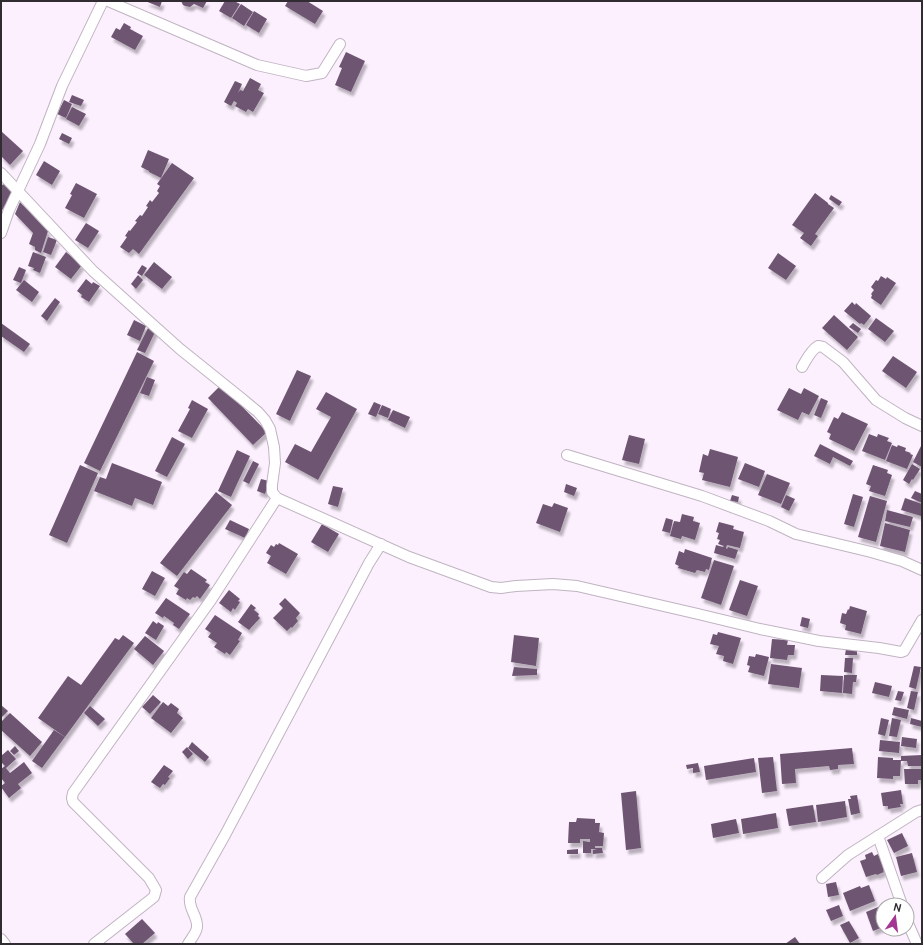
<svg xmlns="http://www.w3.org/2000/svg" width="923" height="945" font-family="Cabin,sans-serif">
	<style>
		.building { fill: #6e5572; filter: url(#shadow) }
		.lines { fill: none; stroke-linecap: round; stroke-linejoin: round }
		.street-casing { stroke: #c0b4c2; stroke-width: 12 }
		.street { stroke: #fff; stroke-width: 10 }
	</style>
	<defs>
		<filter id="shadow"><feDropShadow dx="2.5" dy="4.5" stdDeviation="1" flood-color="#0004"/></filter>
	</defs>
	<rect width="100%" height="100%" fill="#fceffe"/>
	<!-- building -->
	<g class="building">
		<polygon points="145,1 162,1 160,7"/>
		<polygon points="181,1 207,1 203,8 194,4 190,7 185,6 183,5"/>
		<polygon points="225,1 234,1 240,4 231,18 219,11"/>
		<polygon points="288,1 307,1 323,11 315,24 285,6"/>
		<polygon points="241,4 253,12 244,26 232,18"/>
		<polygon points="254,11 267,19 259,33 246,25"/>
		<polygon points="124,23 131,27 130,29 143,36 135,50 111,37 116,28 120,30"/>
		<polygon points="346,52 365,61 351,92 335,85 342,68 339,67"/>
		<polygon points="250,78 261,84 258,90 264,93 253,112 248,109 246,112 235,106 237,103 234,101 231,106 224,102 235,81 242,84 238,93 240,90 243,91"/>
		<polygon points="72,95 84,100 81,106 69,102"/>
		<polygon points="64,100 72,104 66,118 57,114"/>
		<polygon points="72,107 86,114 79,126 66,119"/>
		<polygon points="1,131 23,151 10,165 1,156"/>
		<polygon points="62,133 72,138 69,144 59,139"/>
		<polygon points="148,150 169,159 161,178 149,172 149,171 141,167"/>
		<polygon points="44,161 60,171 52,185 36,175"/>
		<polygon points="172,163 194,178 139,254 133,249 129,253 120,247 127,237 125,236 129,230 130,231 137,222 135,221 140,215 142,216 148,207 146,206 150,200 152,202 159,193 157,191 160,186 157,184"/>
		<polygon points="76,183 97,194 84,218 65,208 72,195 70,194"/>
		<polygon points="3,184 14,191 1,212 1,187"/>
		<polygon points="815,193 828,203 828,204 834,208 815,234 818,236 811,246 800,238 804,233 792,225"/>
		<polygon points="831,195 842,202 839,206 829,199"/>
		<polygon points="20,202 48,231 41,253 35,250 35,247 29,244 33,233 15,214"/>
		<polygon points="86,223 99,231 88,248 75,240"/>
		<polygon points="48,237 57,240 51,255 43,252"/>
		<polygon points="33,252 46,257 40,273 33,270 34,268 28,266"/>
		<polygon points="66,252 82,265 71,279 55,267"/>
		<polygon points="778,253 796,266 786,280 768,268"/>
		<polygon points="154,262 172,277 162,289 144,275"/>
		<polygon points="142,265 147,268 142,276 137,273"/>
		<polygon points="19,267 26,270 21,283 13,280"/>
		<polygon points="138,275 143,280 136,289 131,284"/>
		<polygon points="881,276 886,279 887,277 896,283 881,305 871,298 872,295 871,294 874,290 871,287 876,280 878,281"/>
		<polygon points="86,279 92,284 93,282 100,286 89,302 81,297 82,295 77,291"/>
		<polygon points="24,280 39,292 32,302 16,290"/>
		<polygon points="55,298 60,302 47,321 41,316"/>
		<polygon points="852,302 855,305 856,303 871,316 864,325 861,323 860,324 844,311"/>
		<polygon points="834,315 858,337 847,350 822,328"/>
		<polygon points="876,318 894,331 885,342 868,329"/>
		<polygon points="134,320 146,326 140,341 127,335"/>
		<polygon points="1,323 30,344 24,352 1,336"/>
		<polygon points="853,323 861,329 858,333 849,327"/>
		<polygon points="149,326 156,330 145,353 137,350"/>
		<polygon points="137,352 154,361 100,471 84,463"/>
		<polygon points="893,356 917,372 906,388 882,371"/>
		<polygon points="297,370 311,376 290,421 276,414"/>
		<polygon points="147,377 155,380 149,396 140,393"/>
		<polygon points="221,385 267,432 253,445 208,398"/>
		<polygon points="789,388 801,394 804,388 819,396 809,415 802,412 798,420 777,410"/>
		<polygon points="326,392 357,409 318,480 285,462 295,444 311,452 331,417 316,409"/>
		<polygon points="821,398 828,401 821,418 814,415"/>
		<polygon points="192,400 208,409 192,438 178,431 190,409 188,408"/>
		<polygon points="374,402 381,405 376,417 368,414"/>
		<polygon points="382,405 391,409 388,418 378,414"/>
		<polygon points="393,410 410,417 405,428 388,420"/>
		<polygon points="842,412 868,424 854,451 829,439 831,434 827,432 834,417 838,419"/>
		<polygon points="869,434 877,437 878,434 889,438 887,441 892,443 885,460 862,451"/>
		<polygon points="629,435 645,439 639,464 622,460"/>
		<polygon points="172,437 185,444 167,477 155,471"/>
		<polygon points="820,444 853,461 850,466 833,457 830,464 814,456"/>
		<polygon points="922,444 922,467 913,462"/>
		<polygon points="892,445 897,447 898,445 906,448 905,451 911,453 910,454 913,455 907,469 886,461"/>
		<polygon points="710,449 738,457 730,487 702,480 704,473 699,472 703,454 708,456"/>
		<polygon points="237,450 250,456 231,497 218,491"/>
		<polygon points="253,461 259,464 249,484 243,481"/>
		<polygon points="112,463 162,482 153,505 135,498 132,506 94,491 100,477 106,479"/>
		<polygon points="745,463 765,471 759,487 738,479"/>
		<polygon points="912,464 920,469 913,480 912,479 909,484 903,480"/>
		<polygon points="80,465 98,473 67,543 49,535"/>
		<polygon points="873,465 888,470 887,473 892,475 885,496 869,491 871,486 866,484"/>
		<polygon points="767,474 790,483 781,504 758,495"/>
		<polygon points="261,479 269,481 265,494 257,491"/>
		<polygon points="566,484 577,488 574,496 564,492"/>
		<polygon points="333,486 343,488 338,507 328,504"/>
		<polygon points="915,491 922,494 922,503 911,498"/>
		<polygon points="216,492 232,505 177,576 160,563"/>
		<polygon points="853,494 863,497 854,527 844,524"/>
		<polygon points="732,495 739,497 738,502 730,501"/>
		<polygon points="786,495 795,499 789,511 781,507"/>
		<polygon points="870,496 887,501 876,542 858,537"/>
		<polygon points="905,498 922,504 922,512 921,516 901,510"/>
		<polygon points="554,503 568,508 560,532 536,523 543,504 552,507"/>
		<polygon points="887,510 913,517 910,527 885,521"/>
		<polygon points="682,514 694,517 693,521 700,523 695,540 682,536 681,539 670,536 674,521 680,522"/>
		<polygon points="666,518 673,520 670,533 662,531"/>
		<polygon points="230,520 249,529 245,538 225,529"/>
		<polygon points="719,522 734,526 733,529 744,532 740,548 727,545 726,548 727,549 728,547 738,550 735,559 714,553 716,545 723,547 724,546 718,544 720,540 717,539 719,533 716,532"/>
		<polygon points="885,523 910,530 905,552 880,546"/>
		<polygon points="322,524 339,534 328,552 311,542"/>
		<polygon points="279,543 298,554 286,574 267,563 271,556 266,553 271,545 274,547 276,544 278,545"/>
		<polygon points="685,549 712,558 709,570 706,569 705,572 697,570 695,573 678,568 679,566 675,564 679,551 684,553"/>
		<polygon points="714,560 734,566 721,605 701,598"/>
		<polygon points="191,569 207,580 205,582 210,585 200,599 197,596 195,598 193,597 190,600 187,598 186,600 176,594 179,589 174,586 184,572 187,574"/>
		<polygon points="152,571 165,578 155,596 142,589"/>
		<polygon points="740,580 758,586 747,616 729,610"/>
		<polygon points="229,590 240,599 238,601 240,602 235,610 233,608 231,612 219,603"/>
		<polygon points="166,598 190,614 179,629 173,625 174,623 164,616 163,618 155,613"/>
		<polygon points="285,598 300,613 296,618 298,621 292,628 291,627 287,631 273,618 283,608 279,604"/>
		<polygon points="251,604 256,608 254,610 259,614 258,616 260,618 249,630 238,622"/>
		<polygon points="850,606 867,611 861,634 845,630 846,625 840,623 842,613 846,614 848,609 849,610"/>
		<polygon points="215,615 242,633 238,640 240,641 230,655 226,652 225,654 214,647 217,643 208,637 211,633 205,629"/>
		<polygon points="802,617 810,619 808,628 800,626"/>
		<polygon points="153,621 157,624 158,622 164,626 163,628 156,640 145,633"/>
		<polygon points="718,632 741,638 733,664 723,661 724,656 716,654 719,646 710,644 713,634 717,635"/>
		<polygon points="123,635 134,643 65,737 38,718 68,676 81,685 115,638 119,640"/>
		<polygon points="514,635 539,638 536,666 511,662"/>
		<polygon points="145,636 164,651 153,665 134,649"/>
		<polygon points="772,639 788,640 787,645 795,645 794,655 788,655 787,660 770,658"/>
		<polygon points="846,649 857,649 857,655 845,655"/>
		<polygon points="756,654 769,657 764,676 748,672 750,666 747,665 749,656 755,657"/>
		<polygon points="845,658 853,658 852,673 844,672"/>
		<polygon points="771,664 802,668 799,688 768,684"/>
		<polygon points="914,666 921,667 916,689 909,687"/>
		<polygon points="514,667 537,669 537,675 512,676"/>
		<polygon points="821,675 843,676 842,693 820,691"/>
		<polygon points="844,675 857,675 856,682 853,682 852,694 843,693"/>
		<polygon points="875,682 892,686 889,697 872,693"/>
		<polygon points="898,691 904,692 901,701 895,700"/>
		<polygon points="911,691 918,692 914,710 907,708"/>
		<polygon points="153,695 161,702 150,714 142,707"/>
		<polygon points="163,702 168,706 171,703 179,709 177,713 183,718 171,733 151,718"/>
		<polygon points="1,705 8,711 1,718"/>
		<polygon points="90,706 105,719 98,726 84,713"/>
		<polygon points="894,707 909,710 907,719 892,715"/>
		<polygon points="10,713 42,742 30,756 1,730 1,722"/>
		<polygon points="881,718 889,720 885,736 878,734"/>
		<polygon points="892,718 901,720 897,737 889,736"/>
		<polygon points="911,718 922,721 922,727 910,724"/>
		<polygon points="54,730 65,737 42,768 32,761"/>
		<polygon points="902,737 917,739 916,748 901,746"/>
		<polygon points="880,740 900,742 899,753 879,751"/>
		<polygon points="192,742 209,757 205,762 188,748"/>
		<polygon points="15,746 19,751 14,755 10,751"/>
		<polygon points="187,747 193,754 188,759 182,752"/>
		<polygon points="852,748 854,764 838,765 838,769 830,770 829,766 795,769 796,783 782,784 780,754"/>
		<polygon points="8,750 16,759 6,768 10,773 24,762 32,773 18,784 21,788 9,798 1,787 1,786 5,783 1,778 1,769 5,766 1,762 1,756"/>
		<polygon points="922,755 922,766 908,766 907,761 901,761 901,756"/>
		<polygon points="773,757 777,791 762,793 758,758"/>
		<polygon points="878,757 893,758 893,760 901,760 900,776 893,776 893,779 877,778"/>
		<polygon points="754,758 756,772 706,780 704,766"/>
		<polygon points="698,763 700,772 693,773 693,768 687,769 686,765"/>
		<polygon points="164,765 173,771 168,777 170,778 165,785 163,784 160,788 151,782"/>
		<polygon points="904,769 922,769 922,780 918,780 918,784 905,784"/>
		<polygon points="901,790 903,804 900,804 901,807 888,809 888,806 883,806 881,793"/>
		<polygon points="636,791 641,848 626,850 621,793"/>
		<polygon points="857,795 860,813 851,815 848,799 851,799 850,796"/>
		<polygon points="845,801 847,817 818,822 816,805"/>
		<polygon points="813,805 816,822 789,826 786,809"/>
		<polygon points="776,813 778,828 743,834 741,819"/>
		<polygon points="577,818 595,819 595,823 600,823 599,832 604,833 603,846 595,846 595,848 602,848 603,853 593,854 593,850 597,849 591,849 591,853 583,853 583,841 590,842 590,839 580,839 580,843 568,843 569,822 576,822"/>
		<polygon points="736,819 739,833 713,838 711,824"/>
		<polygon points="902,833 908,846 894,853 887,840"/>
		<polygon points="578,849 578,854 567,854 567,850"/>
		<polygon points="872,852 874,856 878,854 885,870 883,871 884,872 877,875 876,874 866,877 860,861 866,859 865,855"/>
		<polygon points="912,853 917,872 901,876 896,857"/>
		<polygon points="836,882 839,895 828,897 826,884"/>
		<polygon points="869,885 875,901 850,911 843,893 860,886 861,888"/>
		<polygon points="839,905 843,916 831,921 826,910"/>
		<polygon points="883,905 883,927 873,931 866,912"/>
		<polygon points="142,919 155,933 142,944 134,944 125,934"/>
		<polygon points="849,921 859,938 850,943 840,925"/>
		<polygon points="795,937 800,944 785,944"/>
	</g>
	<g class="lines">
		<!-- street casing -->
		<g class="street-casing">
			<g id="street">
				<polyline points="108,1 257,65 306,76 322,73 340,44"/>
				<polyline points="1,173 93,271 180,349 241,398 258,412 265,420 270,429 274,447 275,463 272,485 272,492 277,498 409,557 491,587 501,588 516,586 553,584 577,586 698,614 760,629 819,641 879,648 901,652 904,651 922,620"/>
				<polyline points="1,233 9,210 40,144 62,86 103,1"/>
				<path d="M802,367C807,359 810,351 818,346L823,347L843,362L876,400L905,418L922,426"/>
				<polyline points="567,455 702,496 769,521 796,534 871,552 902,561 922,570"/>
				<polyline points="878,836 902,905"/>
				<polyline points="822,878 848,855 916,812 922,810"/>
				<polyline points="907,921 917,944"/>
				<polyline points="1,939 5,944"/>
				<polyline points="94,944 154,897 156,890 149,878 73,802 72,798 73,793 211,600 277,498"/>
				<path d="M188,944C191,939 197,932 197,927C198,916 188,909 190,897L225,835L369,563L381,544"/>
			</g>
		</g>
		<!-- street -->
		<use href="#street" class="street"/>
	</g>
	<!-- border -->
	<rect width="923" height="945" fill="none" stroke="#312c32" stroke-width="4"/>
	<!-- north arrow -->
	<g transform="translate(895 917) rotate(14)"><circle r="19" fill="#ffffff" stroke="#adabad"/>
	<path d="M0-3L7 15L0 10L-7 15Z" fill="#a43694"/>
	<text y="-6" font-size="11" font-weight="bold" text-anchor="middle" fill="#312c32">N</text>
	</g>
</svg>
